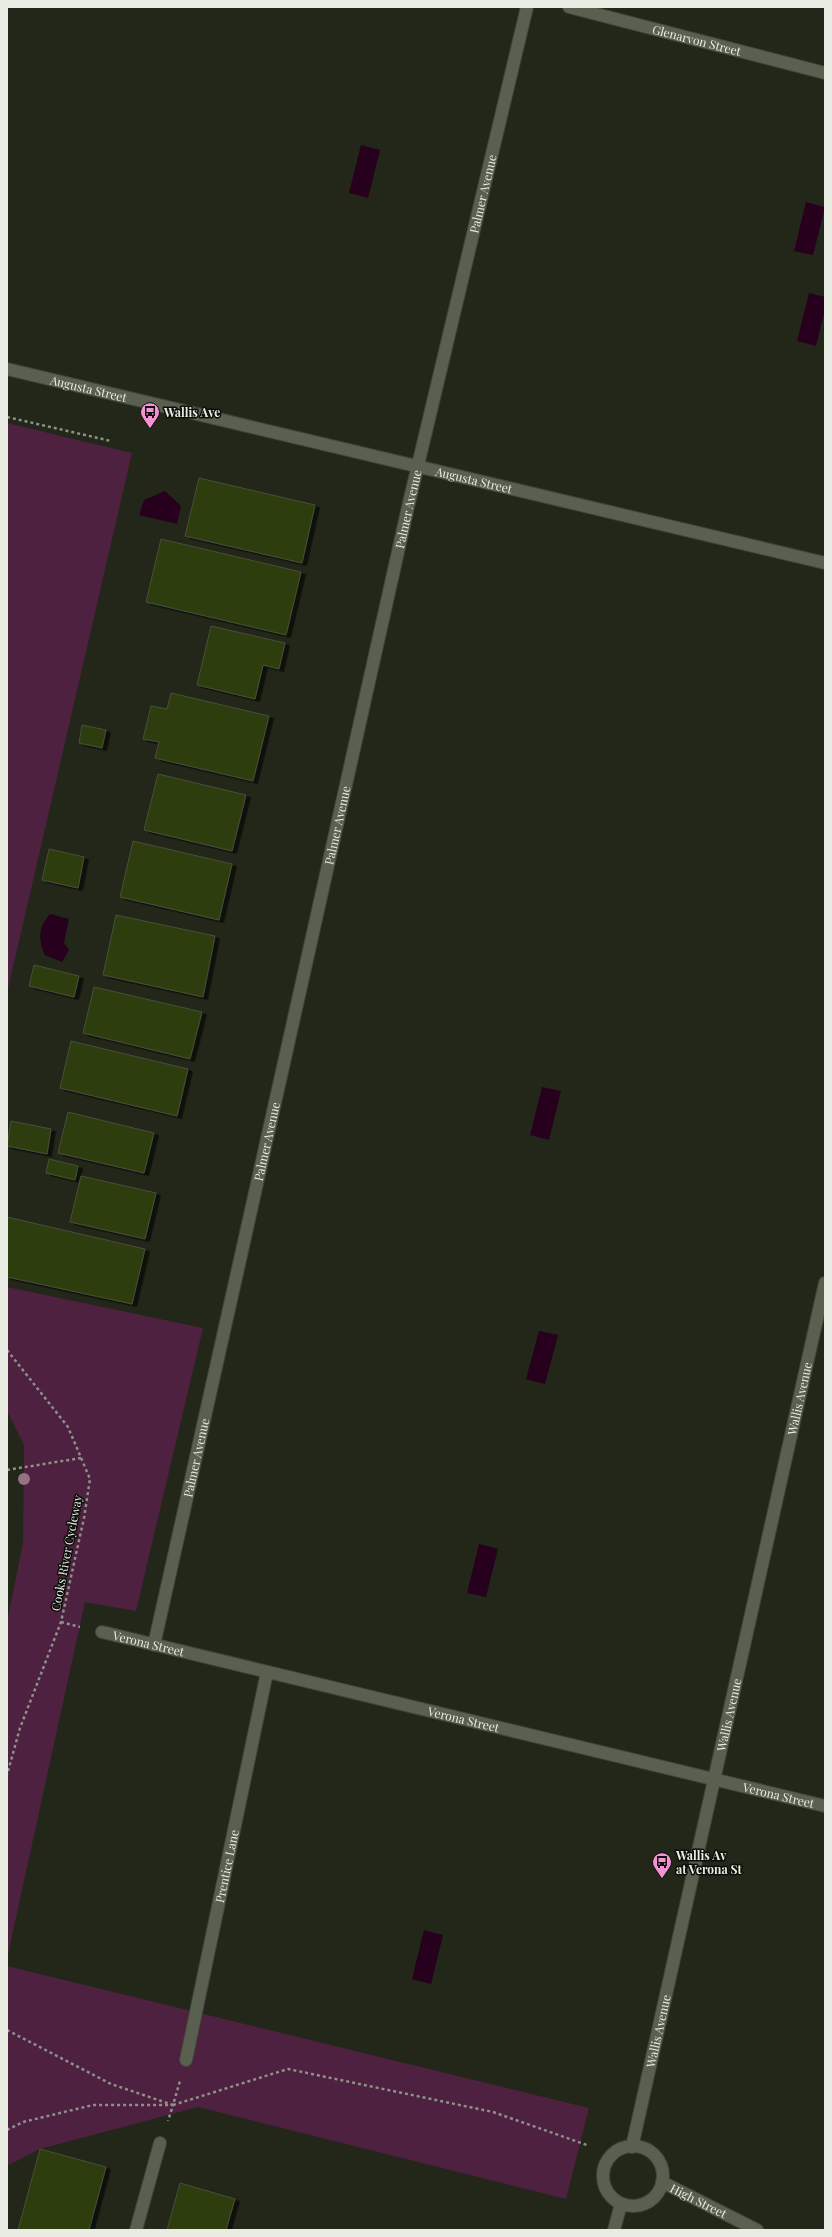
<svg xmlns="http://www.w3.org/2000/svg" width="832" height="2237" font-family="'Playfair Display',serif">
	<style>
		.green { fill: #4d213f }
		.water { fill: #27001d }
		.building { fill: #2f3e07; stroke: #484e3e; filter: url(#shadow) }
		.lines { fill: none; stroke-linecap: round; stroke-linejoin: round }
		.lane-casing { stroke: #40453a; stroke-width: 14 }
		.street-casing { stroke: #40453a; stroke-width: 14 }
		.path { stroke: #8d9186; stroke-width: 2.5; stroke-dasharray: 3 3; stroke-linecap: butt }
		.lane { stroke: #5a6050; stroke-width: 12 }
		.street { stroke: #5a6050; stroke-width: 12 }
		.tree { fill: #977084 }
		.labels { text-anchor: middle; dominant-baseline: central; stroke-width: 3; stroke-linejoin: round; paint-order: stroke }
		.street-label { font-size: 12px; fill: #e9ece3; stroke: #0c0f09 }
		.poi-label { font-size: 12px; font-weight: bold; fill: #e9ece3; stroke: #0c0f09; text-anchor: start }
	</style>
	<defs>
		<filter id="shadow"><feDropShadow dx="4.5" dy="2.5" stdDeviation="0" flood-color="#0009"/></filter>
	</defs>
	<rect width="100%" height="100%" fill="#222719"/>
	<!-- green -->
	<g class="green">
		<polygon points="7,423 132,453 7,993"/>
		<polygon points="7,1287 203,1328 136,1611 85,1602 7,1959 7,1622 23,1543 24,1445 7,1411"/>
		<polygon points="7,1966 589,2108 566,2199 198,2107 40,2149 7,2166"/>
	</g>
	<!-- water -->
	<g class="water">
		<polygon points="361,145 380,150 368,198 349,193"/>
		<polygon points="806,202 825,207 813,255 794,251"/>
		<polygon points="809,293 825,297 825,310 816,346 797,341"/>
		<polygon points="165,491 181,506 177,524 139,515 144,500"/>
		<path d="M50,914L69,919L64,943L69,950L62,962L45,955C38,939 38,928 50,914Z"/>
		<polygon points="542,1087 561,1091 549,1140 530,1135"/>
		<polygon points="539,1331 558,1335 545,1384 526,1379"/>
		<polygon points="479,1544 498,1549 486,1597 467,1593"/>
		<polygon points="424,1930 443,1935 431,1984 412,1979"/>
	</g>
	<!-- building -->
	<g class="building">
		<polygon points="199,478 315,505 302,563 185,536"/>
		<polygon points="161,539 301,572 286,635 146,602"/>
		<polygon points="211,626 285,643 279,669 263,665 255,699 197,685"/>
		<polygon points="171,693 269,716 253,781 155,758 159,742 143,739 151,706 167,709"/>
		<polygon points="82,725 106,730 102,748 79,743"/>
		<polygon points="158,774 246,795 232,851 144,830"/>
		<polygon points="133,841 232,864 219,920 120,897"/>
		<polygon points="49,849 84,857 78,888 42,880"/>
		<polygon points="116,915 215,936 203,997 103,975"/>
		<polygon points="34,965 79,976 74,997 29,986"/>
		<polygon points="94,987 202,1012 190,1059 83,1033"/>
		<polygon points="71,1041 188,1069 177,1116 60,1088"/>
		<polygon points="68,1112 154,1133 144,1173 58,1153"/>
		<polygon points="11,1121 51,1129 47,1154 7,1146"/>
		<polygon points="49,1159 78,1166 75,1180 46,1173"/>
		<polygon points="81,1176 156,1193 145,1239 70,1222"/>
		<polygon points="7,1217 145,1249 132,1304 7,1277"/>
		<polygon points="40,2149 106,2167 89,2230 18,2230"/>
		<polygon points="180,2183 235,2199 226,2230 167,2230"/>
	</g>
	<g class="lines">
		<!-- lane casing -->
		<g class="lane-casing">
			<g id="lane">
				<path id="s1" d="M186,2060L267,1672"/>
				<polyline points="136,2230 160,2143"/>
			</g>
		</g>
		<!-- street casing -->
		<g class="street-casing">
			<g id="street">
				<path id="s2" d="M569,7L825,73"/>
				<path id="s3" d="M7,369L825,563"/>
				<path id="s4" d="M102,1632L825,1806"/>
				<path id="s5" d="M154,1645L408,507L527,7"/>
				<circle cx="633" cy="2176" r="30"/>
				<path id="s6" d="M632,2147L825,1283"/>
				<path id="s7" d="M662,2182L757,2230"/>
				<polyline points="614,2230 621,2204"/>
			</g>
		</g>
		<!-- path -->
		<g class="path">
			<polyline points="7,417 111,441"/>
			<polyline points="7,1350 68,1427 90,1479 84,1518 61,1622 20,1728 7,1775"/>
			<polyline points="7,1470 81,1458"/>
			<polyline points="61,1622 80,1627"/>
			<polyline points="7,2030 111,2084 173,2105 180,2081"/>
			<polyline points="173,2105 288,2069 493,2112 587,2145"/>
			<polyline points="7,2130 23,2122 93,2105 173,2105 168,2121"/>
		</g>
		<!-- lane -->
		<use href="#lane" class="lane"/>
		<!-- street -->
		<use href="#street" class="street"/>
	</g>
	<!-- trees -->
	<circle class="tree" cx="24" cy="1479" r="6"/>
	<!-- icons -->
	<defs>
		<g id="bus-pin" transform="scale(1)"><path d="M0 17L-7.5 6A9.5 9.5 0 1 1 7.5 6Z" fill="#f491d3" stroke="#0c0f09"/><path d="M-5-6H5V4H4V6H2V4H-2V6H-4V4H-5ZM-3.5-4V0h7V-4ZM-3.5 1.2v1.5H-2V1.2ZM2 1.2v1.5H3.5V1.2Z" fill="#111"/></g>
	</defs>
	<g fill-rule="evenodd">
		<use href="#bus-pin" x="150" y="412"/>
		<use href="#bus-pin" x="662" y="1862"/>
	</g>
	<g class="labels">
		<!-- street labels -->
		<g class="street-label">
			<text stroke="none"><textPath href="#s2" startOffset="132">Glenarvon Street</textPath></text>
			<text stroke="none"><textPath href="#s5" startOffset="1488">Palmer Avenue</textPath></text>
			<text stroke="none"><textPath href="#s3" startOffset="84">Augusta Street</textPath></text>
			<text stroke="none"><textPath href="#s3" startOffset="480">Augusta Street</textPath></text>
			<text stroke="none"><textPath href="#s5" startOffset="1164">Palmer Avenue</textPath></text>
			<text stroke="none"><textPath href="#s5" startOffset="840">Palmer Avenue</textPath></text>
			<text stroke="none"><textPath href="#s5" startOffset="516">Palmer Avenue</textPath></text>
			<text stroke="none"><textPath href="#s6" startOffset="767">Wallis Avenue</textPath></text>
			<text stroke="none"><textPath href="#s5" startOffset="192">Palmer Avenue</textPath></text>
			<text transform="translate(66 1553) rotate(-79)">Cooks River Cycleway</text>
			<text stroke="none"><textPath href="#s4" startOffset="48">Verona Street</textPath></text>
			<text stroke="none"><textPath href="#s6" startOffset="443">Wallis Avenue</textPath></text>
			<text stroke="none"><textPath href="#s4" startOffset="372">Verona Street</textPath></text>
			<text stroke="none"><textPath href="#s4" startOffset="696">Verona Street</textPath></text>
			<text stroke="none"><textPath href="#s1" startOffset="198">Prentice Lane</textPath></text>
			<text stroke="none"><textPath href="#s6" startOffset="119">Wallis Avenue</textPath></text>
			<text stroke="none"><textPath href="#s7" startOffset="41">High Street</textPath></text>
		</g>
		<!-- poi labels -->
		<g class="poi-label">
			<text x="164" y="412">Wallis Ave</text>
			<text x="676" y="1855">Wallis Av<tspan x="676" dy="14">at Verona St</tspan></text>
		</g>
	</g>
	<!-- border -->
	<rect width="832" height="2237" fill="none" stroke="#e9ece3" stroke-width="16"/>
</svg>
